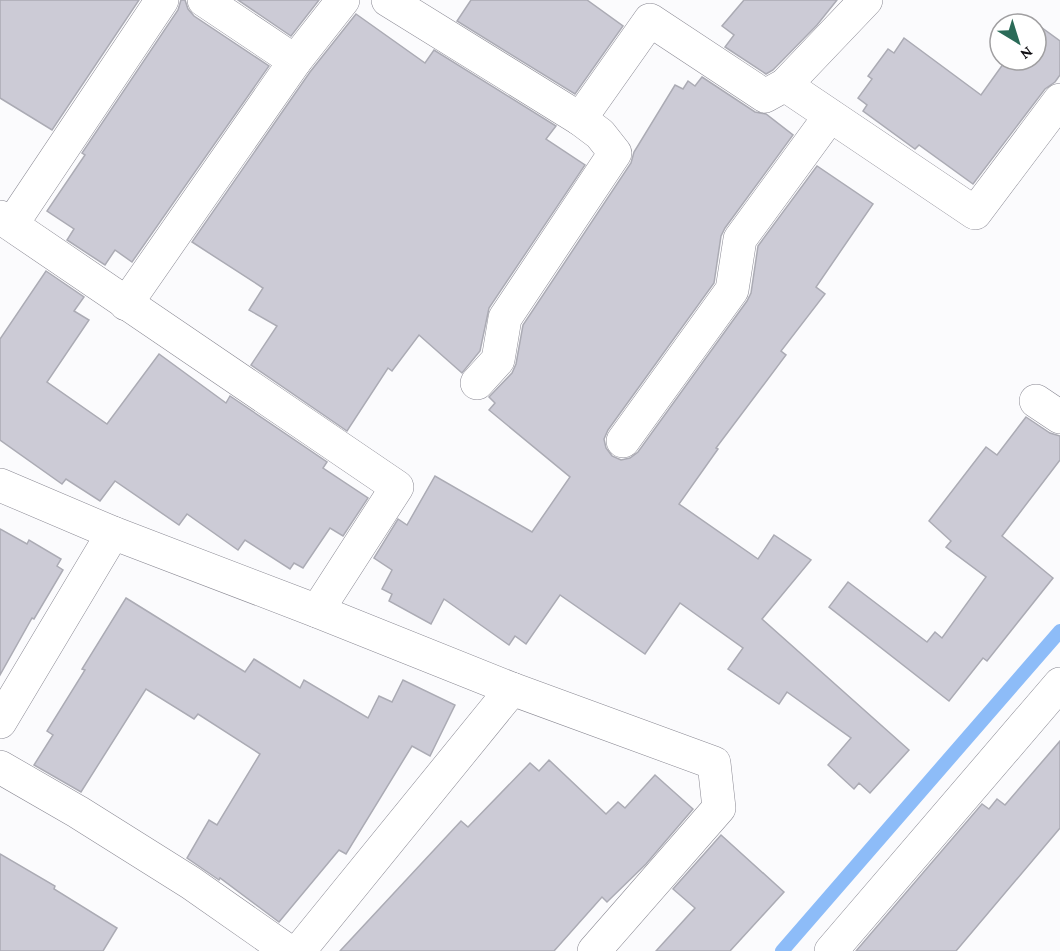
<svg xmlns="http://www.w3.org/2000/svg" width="1060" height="951" font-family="'Crimson Pro',serif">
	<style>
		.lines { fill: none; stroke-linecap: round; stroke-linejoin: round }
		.stream { stroke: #8dbcf8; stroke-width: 14 }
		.building { fill: #cccbd6; stroke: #ababb4; stroke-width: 1.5 }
		.minor-casing { stroke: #8b8a94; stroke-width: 34 }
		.minor { stroke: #fff; stroke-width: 33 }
	</style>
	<rect width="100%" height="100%" fill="#fbfbfd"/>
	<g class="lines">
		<!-- stream -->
		<polyline class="stream" points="782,951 1060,631"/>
	</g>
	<!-- building -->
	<g class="building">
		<polygon points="0,0 139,0 52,130 0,98"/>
		<polygon points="181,0 185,0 188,9 194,16 269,66 132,262 115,250 105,265 67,240 74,229 47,211 85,155 82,153 178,10"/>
		<polygon points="238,0 319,0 291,36"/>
		<polygon points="471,0 587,0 623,26 575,94 457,21"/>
		<polygon points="744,0 837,0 817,25 773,70 766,74 725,47 734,35 722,26"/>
		<polygon points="356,14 425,63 434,50 556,126 546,139 585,165 489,308 480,351 462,373 419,335 392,371 388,368 347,431 251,365 277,326 249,310 263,288 192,242 310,72"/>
		<polygon points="1034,22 1060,41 1060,75 1055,82 1045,89 973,184 919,145 915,149 863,111 867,105 858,98 872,79 868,76 888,49 894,53 904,38 981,95 1006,60 1036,60 1036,24 1033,24"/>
		<polygon points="702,77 755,112 766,114 793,135 725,228 721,236 714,283 608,430 604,439 606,448 612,456 621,460 630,458 638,452 747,301 751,293 758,246 817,166 873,204 816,287 825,294 781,351 786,355 716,448 718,449 679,504 758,559 774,535 811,560 762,619 909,750 870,793 859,783 854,789 828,765 851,738 787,692 779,704 728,669 743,648 680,603 645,654 560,595 526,644 515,636 509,645 444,599 431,624 389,601 392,594 382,589 392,570 374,558 398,519 407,525 435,476 532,532 570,477 489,410 495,403 489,397 512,373 516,364 523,325 631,163 634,152 675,85 683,89 688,81 695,86"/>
		<polygon points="46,271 84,297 74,311 89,320 47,382 107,424 159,354 226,403 230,396 327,462 323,468 368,498 343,536 330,528 303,568 294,563 290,569 245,540 238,550 187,514 179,525 115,481 100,501 66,479 62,484 0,440 0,339"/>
		<polygon points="1026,417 1050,433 1060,436 1060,460 1002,536 1053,578 987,661 983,658 949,701 829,607 848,582 927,642 935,632 942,638 986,577 946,547 951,541 929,521 986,447 997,455"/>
		<polygon points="0,529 27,544 29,540 61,559 57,566 63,570 34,619 32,618 0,675"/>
		<polygon points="126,598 245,672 254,659 300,688 304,680 368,718 379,696 392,702 403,680 455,705 430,756 412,746 346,854 339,850 279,922 220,878 219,880 187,858 209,820 217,825 260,754 198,714 194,719 146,689 81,792 34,765 53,735 47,731 85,670 82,669"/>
		<polygon points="1060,741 1060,828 956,951 856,951 982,804 989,809 997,799 1005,805"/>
		<polygon points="549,760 606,814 618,802 625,808 655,775 693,809 646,864 607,902 602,897 554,951 340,951 461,821 468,827 530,763 539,771"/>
		<polygon points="721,835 784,892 730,951 656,951 695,908 673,889"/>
		<polygon points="0,854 55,886 54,889 117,928 103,951 0,951"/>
	</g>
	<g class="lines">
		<!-- minor casing -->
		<g class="minor-casing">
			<g id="minor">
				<polyline points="204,0 295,61"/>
				<polyline points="388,0 580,119 650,20 765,96 785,85 866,0"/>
				<polyline points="785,85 975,213 1060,100"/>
				<polyline points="0,217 397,487 317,611"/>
				<polyline points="12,224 162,0"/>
				<polyline points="126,304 295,61 343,0"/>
				<polyline points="477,383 498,360 505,318 615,153 600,134 580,119"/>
				<polyline points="1036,401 1060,417"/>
				<polyline points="623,441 732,290 740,239 830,116"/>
				<polyline points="0,485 113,533 317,611 512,689 714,763 719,808 594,951"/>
				<polyline points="0,722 113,533"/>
				<polyline points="0,767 78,812 191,883 288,951"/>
				<polyline points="299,951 512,689"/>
				<polyline points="831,951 1060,684"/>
			</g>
		</g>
		<!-- minor -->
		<use href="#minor" class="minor"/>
	</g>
	<!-- north arrow -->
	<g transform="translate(1018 42) rotate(142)"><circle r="28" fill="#ffffff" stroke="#a09fa1" stroke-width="1.5"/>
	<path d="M0-4.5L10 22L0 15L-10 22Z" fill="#2b6b58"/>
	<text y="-9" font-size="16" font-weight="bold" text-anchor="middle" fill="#111014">N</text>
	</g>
</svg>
